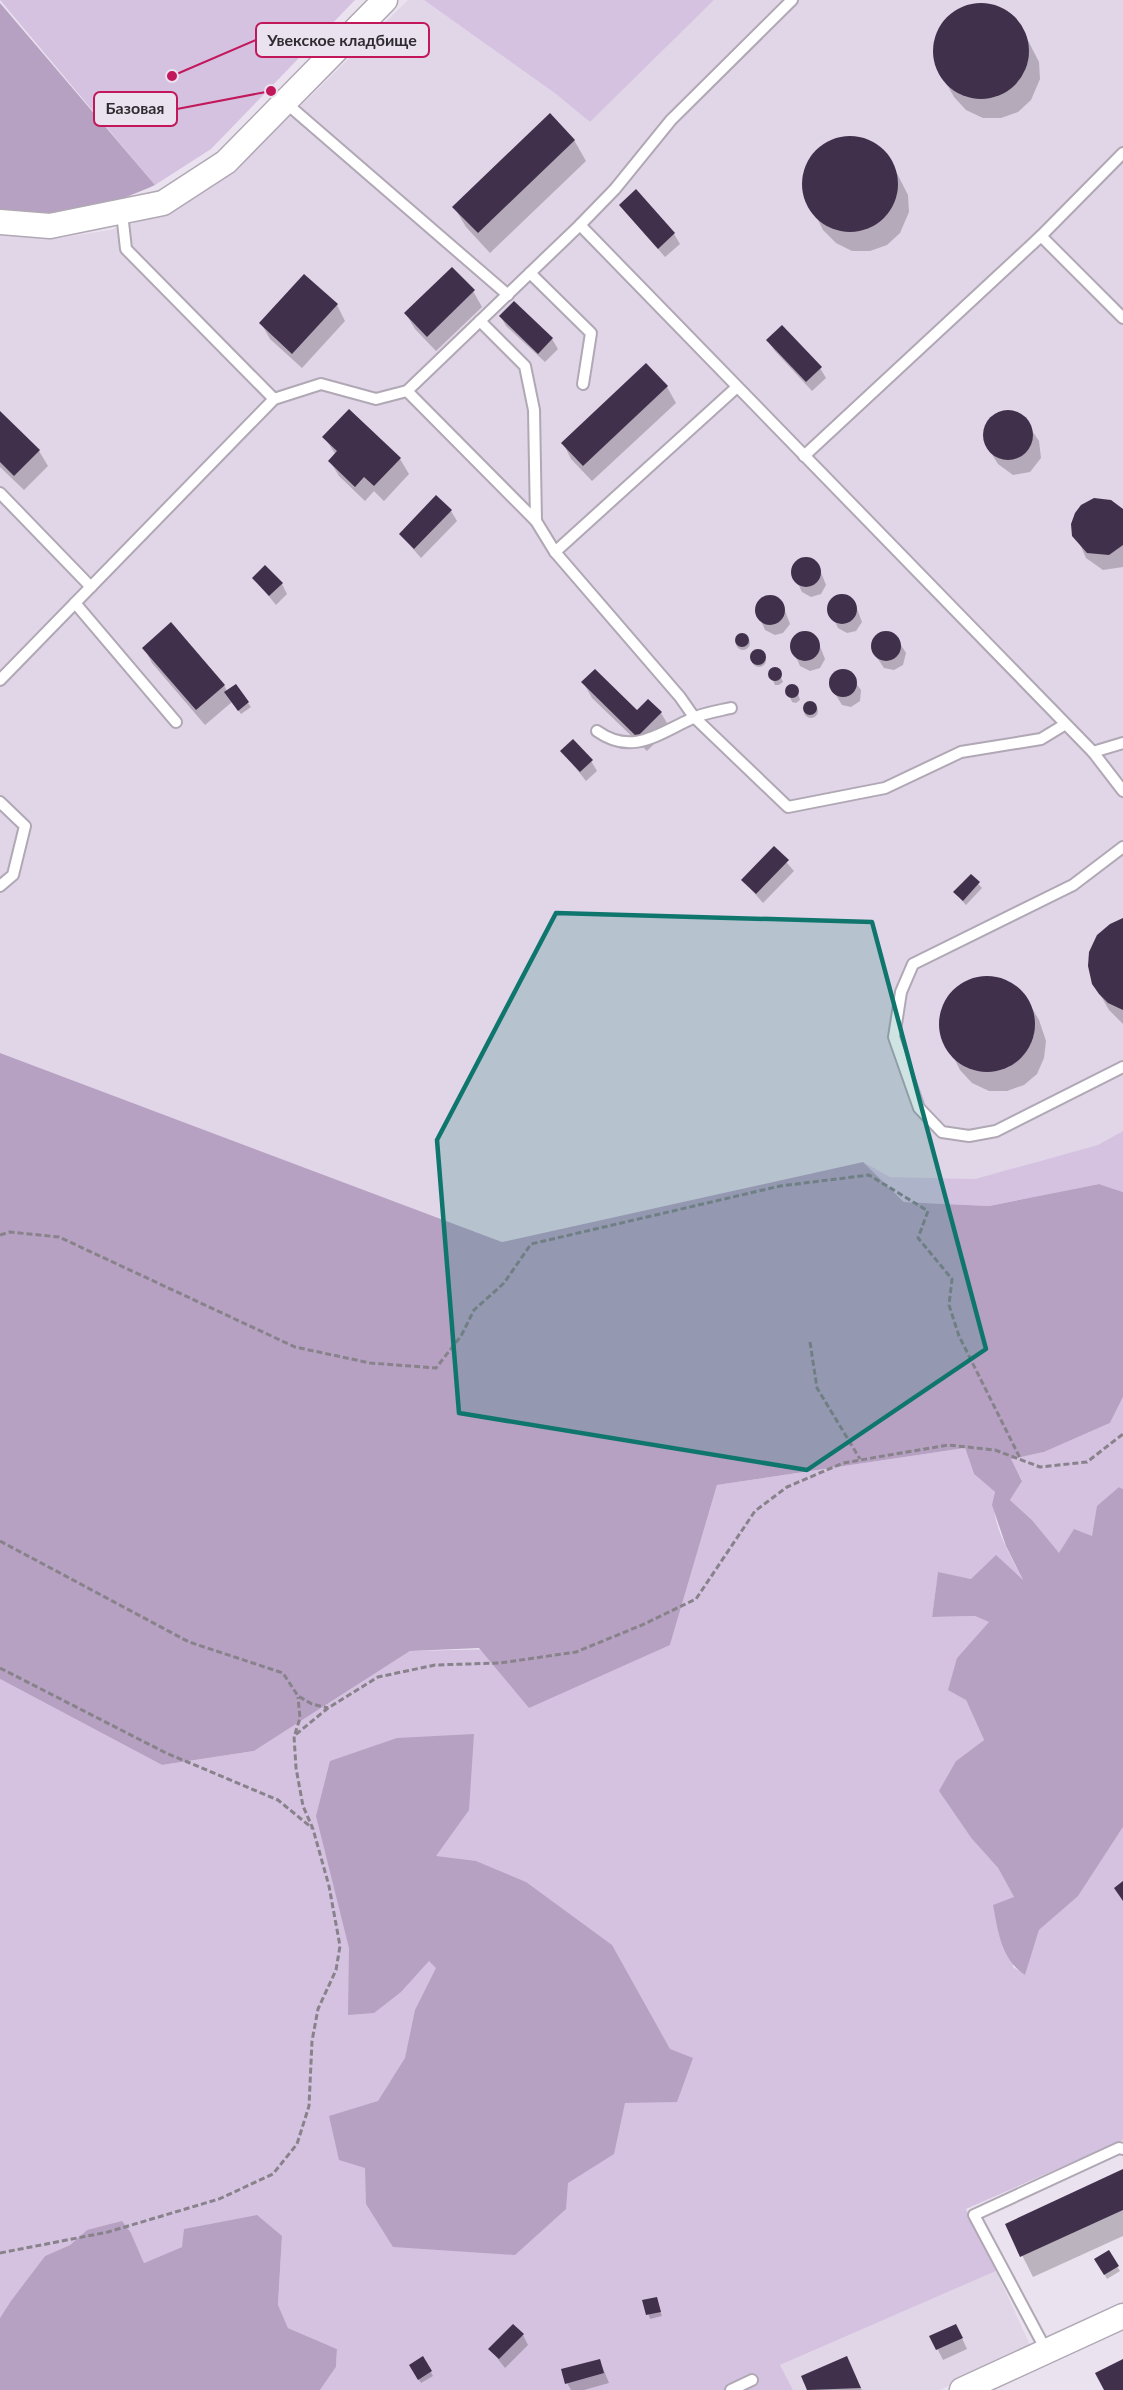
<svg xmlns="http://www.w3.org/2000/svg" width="1123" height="2390" font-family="Lato,sans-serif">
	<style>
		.built { fill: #e1d5e8 }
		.green { fill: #d5c2e0 }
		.forest { fill: #b6a1c2 }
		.shadow { fill: #0003 }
		.building { fill: #41304b }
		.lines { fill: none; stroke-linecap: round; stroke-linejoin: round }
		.service-casing { stroke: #b0a8b4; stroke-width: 14 }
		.tertiary-casing { stroke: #b0a8b4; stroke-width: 27 }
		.path { stroke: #88828b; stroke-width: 3; stroke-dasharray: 6 3; stroke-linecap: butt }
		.service { stroke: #fff; stroke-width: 10 }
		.tertiary { stroke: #fff; stroke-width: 24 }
		.marked { fill: #0f766e; fill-opacity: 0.2; stroke: #0f766e; stroke-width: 4.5; stroke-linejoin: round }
		.leader { fill: none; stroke: #c2185b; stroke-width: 2 }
		.callout-dot { fill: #c2185b; stroke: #eae2ef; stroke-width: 2 }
		.callout { fill: #eae2ef; stroke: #c2185b; stroke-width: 2 }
		.callout-label { font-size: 16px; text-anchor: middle; font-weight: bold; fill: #2f2c31 }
	</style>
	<rect width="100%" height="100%" fill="#eae2ef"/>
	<!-- built -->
	<g class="built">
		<polygon points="408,0 424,0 556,94 590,122 714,0 1123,0 1123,1131 1099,1145 975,1179 890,1177 863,1162 502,1242 0,1053 0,235 53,239 110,230 172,212 237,169"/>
		<polygon points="996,2271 1031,2347 940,2390 793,2390 780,2365"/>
	</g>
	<!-- green -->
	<g class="green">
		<polygon points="0,0 355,0 211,149 155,185"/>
		<polygon points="424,0 714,0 590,122 556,94"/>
		<polygon points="1123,1131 1123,1192 1099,1184 989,1206 904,1202 863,1162 890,1177 975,1179 1098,1145"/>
		<polygon points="1123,1397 1123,1489 1119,1487 1092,1536 1059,1554 1032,1520 1010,1500 1022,1480 1010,1459 1044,1452 1110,1423"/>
		<path d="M965,1448L974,1474L995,1492C988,1520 1011,1556 1024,1582L971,1579L938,1573L932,1617L975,1616L990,1622L957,1658L966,1700L984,1740L956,1761L972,1839L998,1868L1014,1897L1013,1967L1025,1974L1039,1930L1078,1895L1123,1827V2140L966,2209L996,2271L780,2365L793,2390H320L336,2367L337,2349L288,2328L278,2306L282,2236L182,2247L144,2263L131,2233L87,2230L70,2245L45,2256L0,2318V1679L162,1765L254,1751L410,1651L670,1645L717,1485Z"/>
	</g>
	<!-- forest -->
	<g class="forest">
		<path d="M0,3L155,185C107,206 53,228 0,209Z"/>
		<path d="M0,1053L502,1242L863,1162L904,1202L989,1206L1099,1184L1123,1192V1397L1110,1423L1044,1452L1011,1459L1022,1481L1010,1500L1032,1520L1059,1553L1074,1529L1092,1536L1097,1506L1119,1487L1123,1489V1827L1078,1896L1039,1930L1025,1975C1001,1959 998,1931 993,1905L1014,1897L998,1868L972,1839L939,1791L956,1761L984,1740L966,1700L948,1690L957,1658L989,1622L975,1616L932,1617L938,1572L971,1579L996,1555L1023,1580L1006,1546L992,1505L995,1492L974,1474L965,1448L717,1485L670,1645L529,1708L479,1648L410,1651L254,1751L162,1765L0,1679Z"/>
		<polygon points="474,1734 469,1810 436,1856 476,1861 526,1882 612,1945 670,2049 693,2058 677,2102 625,2103 614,2154 568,2183 566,2209 515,2255 393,2247 366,2204 365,2168 339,2160 329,2116 378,2101 405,2058 415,2010 436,1968 429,1961 401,1992 374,2013 348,2015 349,1948 316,1816 330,1761 397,1738"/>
		<polygon points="257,2215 282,2236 278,2305 288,2328 337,2349 336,2367 320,2390 0,2390 0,2318 11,2301 45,2256 70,2245 87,2230 122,2221 131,2233 144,2263 182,2247 184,2229"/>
	</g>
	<!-- shadow -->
	<g class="shadow">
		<polygon points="988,5 1008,13 1020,25 1039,62 1040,79 1031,100 1018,112 1001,118 983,118 966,110 954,97 936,65 934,46 940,28 951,15 965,7"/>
		<polygon points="840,138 857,138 873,143 889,158 908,195 909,212 900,233 887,245 870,251 852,251 836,243 823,230 804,192 805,172 813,156 825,145"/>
		<polygon points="574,140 586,161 490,253 466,227 454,207"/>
		<polygon points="620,205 674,234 680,244 665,257"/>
		<polygon points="473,291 482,307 436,351 415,329 406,314"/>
		<polygon points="337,305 345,321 302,368 270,339 261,323"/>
		<polygon points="501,317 552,339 558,349 545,362 506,326"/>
		<polygon points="768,340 820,368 826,378 812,391 774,350"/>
		<polygon points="646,365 667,387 676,403 592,481 571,459 563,443"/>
		<polygon points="1003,412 1022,416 1039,441 1041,458 1030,472 1013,475 998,464 988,448 985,429 996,415"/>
		<polygon points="0,413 39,451 48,466 24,490 0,467"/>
		<polygon points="324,437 400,459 409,474 384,501 374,491 365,501 339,476 330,461 336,455"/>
		<polygon points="451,511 457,521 421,558 401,535"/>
		<polygon points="1123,511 1123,567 1103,570 1086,558 1073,528"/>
		<polygon points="808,559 818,565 826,585 821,594 811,597 802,592 792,571 797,562"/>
		<polygon points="254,578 282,584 287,594 276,605"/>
		<polygon points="844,595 854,601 862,622 856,631 847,633 838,628 828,607 833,598"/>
		<polygon points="772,597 782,603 790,624 783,633 775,635 765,630 756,609 761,600"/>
		<polygon points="807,632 817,639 825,659 820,668 810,671 800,666 791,645 797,634"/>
		<polygon points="883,632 894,634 906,653 903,665 894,670 884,668 872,650 873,639"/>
		<circle cx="743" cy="643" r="7"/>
		<polygon points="144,648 224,685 227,691 235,686 251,707 241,714 232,702 205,725 152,663"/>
		<circle cx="759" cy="660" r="7"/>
		<polygon points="774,668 777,669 783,682 779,685 775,685 769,671"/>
		<polygon points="838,672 847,672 861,690 860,701 851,707 842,705 831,687 831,679"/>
		<polygon points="583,682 637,712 661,713 670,728 647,751 592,698"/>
		<polygon points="790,686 795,686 797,691 800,700 796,703 792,702 787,689"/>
		<circle cx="811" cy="711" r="7"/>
		<polygon points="562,751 591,761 597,771 586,781"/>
		<polygon points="774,848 794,871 763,903 743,880"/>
		<polygon points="971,876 982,888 966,905 955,893"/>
		<polygon points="1123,920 1123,1024 1109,1010 1097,989"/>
		<polygon points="983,978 999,979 1014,986 1026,998 1039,1020 1046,1041 1044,1058 1037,1074 1024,1085 1007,1091 989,1091 972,1083 960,1070 941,1032 942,1012 950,996 961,985"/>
		<polygon points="1123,2171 1123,2236 1033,2277 1007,2225"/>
		<polygon points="1108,2252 1120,2271 1107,2279 1096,2259"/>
		<polygon points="644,2301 658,2303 662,2316 650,2319"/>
		<polygon points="523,2335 528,2345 505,2368 490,2349"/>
		<polygon points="931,2336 961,2336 967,2349 943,2360"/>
		<polygon points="423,2358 433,2376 421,2383 411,2366"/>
		<polygon points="846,2358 862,2390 808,2390 803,2377"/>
		<polygon points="600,2361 609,2383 584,2390 571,2390 567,2383"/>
	</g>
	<!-- building -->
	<g class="building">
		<circle cx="981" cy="51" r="48"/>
		<polygon points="550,113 575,140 478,233 452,207"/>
		<circle cx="850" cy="184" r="48"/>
		<polygon points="636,189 675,233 658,249 619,205"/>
		<polygon points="452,267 475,290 427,337 404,313"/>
		<polygon points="304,274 338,304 292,354 259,323"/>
		<polygon points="514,301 553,338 538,354 499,316"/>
		<polygon points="782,325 822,367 806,382 766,340"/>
		<polygon points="646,363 668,386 583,466 561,443"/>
		<polygon points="349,409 401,458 374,486 364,477 355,487 328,461 337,451 322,437"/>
		<circle cx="1008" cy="435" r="25"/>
		<polygon points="0,411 40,450 14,476 0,462"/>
		<polygon points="436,495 452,510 414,549 399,534"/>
		<polygon points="1094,498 1111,500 1123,509 1123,545 1109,555 1087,553 1072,536 1071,524 1075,513 1081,505"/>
		<circle cx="806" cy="572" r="15"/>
		<polygon points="265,565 283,583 269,596 252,578"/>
		<circle cx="842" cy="609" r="15"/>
		<circle cx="770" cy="610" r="15"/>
		<polygon points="171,622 225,685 196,710 142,648"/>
		<circle cx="886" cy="646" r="15"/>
		<circle cx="805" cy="646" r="15"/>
		<circle cx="742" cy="640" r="7"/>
		<circle cx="758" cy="657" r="8"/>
		<circle cx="775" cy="674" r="7"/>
		<circle cx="843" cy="683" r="14"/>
		<polygon points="595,669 637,710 648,699 662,712 637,737 581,682"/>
		<circle cx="792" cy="691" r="7"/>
		<polygon points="236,684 249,702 238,711 224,692"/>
		<circle cx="810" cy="708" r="7"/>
		<polygon points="573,739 593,760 580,772 560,751"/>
		<polygon points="774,846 789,860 756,894 741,880"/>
		<polygon points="971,874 980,882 963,901 953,892"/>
		<polygon points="1123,918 1123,1010 1108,1003 1099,994 1092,984 1088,966 1089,952 1097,935 1110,924"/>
		<circle cx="987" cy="1024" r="48"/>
		<polygon points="1123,1881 1123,1901 1114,1888"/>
		<polygon points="1123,2169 1123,2210 1020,2257 1005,2224"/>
		<polygon points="1109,2250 1119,2266 1104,2275 1094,2259"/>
		<polygon points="657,2297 661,2312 646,2315 642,2300"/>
		<polygon points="513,2324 524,2334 499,2359 488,2349"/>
		<polygon points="956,2324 963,2338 936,2350 929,2336"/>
		<polygon points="423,2356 432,2371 418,2380 409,2365"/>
		<polygon points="847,2356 861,2388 807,2390 801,2376"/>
		<polygon points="600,2359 604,2373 565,2384 561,2369"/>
		<polygon points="1123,2359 1123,2390 1104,2390 1095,2373"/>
	</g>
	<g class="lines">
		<!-- service casing -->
		<g class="service-casing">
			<g id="service">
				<polyline points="286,103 508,295"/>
				<polyline points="122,213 126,249 274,399 321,384 376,399 407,391 580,225 615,189 671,120 792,0"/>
				<polyline points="580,225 1093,752 1123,791"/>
				<polyline points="1041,236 1123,318"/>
				<polyline points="530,273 591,333 583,384"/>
				<polyline points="480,321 525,366 534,410 536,521"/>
				<polyline points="407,391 536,521 555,552 680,697 694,717 788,807 885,788 961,752 1041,739 1064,725"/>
				<polyline points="804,456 1041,236 1123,153"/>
				<polyline points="0,493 91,587"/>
				<polyline points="555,552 737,387"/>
				<polyline points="75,603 176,722"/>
				<polyline points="0,680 274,399"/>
				<path d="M597,731C632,756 658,734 691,719C703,713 718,711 731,708"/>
				<polyline points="1093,752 1123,743"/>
				<polyline points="0,802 25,826 13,875 0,886"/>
				<polyline points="1123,847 1073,885 913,964 901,992 894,1037 919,1108 942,1132 969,1136 996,1131 1123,1067"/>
				<polyline points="1046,2350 974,2215 1119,2148 1123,2149"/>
				<polyline points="731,2390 752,2380"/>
			</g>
		</g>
		<!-- tertiary casing -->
		<g class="tertiary-casing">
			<g id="tertiary">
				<polyline points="0,222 50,226 163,203 226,162 385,0"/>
				<polyline points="962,2390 1123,2316"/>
			</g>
		</g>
		<!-- path -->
		<g class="path">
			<polyline points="0,1235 10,1232 59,1237 295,1347 370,1363 436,1368 461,1336 474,1310 504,1283 531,1244 780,1186 869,1175 928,1211 918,1238 952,1279 949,1305 959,1336 1020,1458"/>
			<polyline points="810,1342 817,1388 860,1459"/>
			<polyline points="0,1541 189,1642 283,1673 298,1696 312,1704 328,1708"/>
			<polyline points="0,1668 166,1753 278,1800 312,1828"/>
			<polyline points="295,1734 300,1718 298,1697"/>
			<polyline points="0,2253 108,2232 219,2199 273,2174 297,2144 309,2106 312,2041 318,2009 336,1970 340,1946 329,1886 313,1829 303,1806 296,1768 294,1736 328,1708 378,1677 435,1665 500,1663 576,1652 642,1625 696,1599 755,1511 787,1487 843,1463 948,1445 995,1450 1040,1467 1087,1462 1123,1434"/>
		</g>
		<!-- service -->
		<use href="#service" class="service"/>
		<!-- tertiary -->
		<use href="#tertiary" class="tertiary"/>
	</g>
	<!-- marked area -->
	<path class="marked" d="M556,913L872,922L986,1349L807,1470L459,1413L437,1140Z"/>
	<!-- callouts -->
	<path class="leader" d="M172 76L256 40M271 91L177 109"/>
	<g class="callout-dot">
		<circle cx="172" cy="76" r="6"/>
		<circle cx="271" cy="91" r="6"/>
	</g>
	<g class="callout">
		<rect x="256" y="23" width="173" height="34" rx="6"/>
		<rect x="94" y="92" width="83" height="34" rx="6"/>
	</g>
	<g class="callout-label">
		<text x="342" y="46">Увекское кладбище</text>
		<text x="135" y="114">Базовая</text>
	</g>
</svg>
